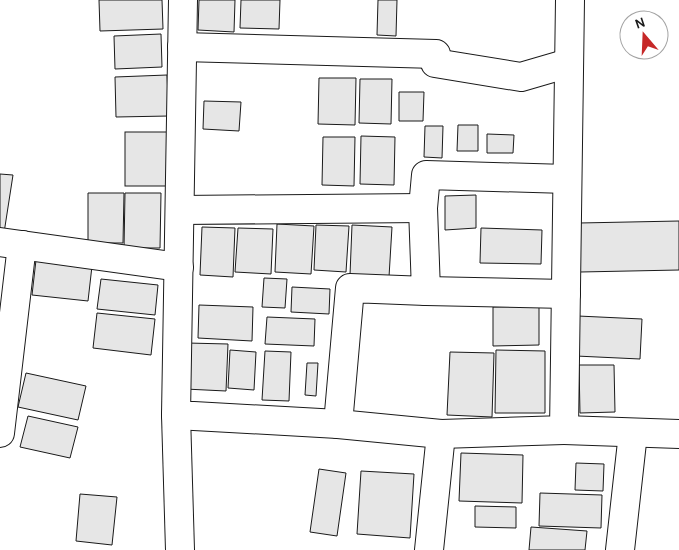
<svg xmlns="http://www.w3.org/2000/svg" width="679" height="550" font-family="Karla,sans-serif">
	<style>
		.building { fill: #e6e6e6; stroke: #1a1a1a }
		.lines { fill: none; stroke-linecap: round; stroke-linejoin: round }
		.minor-casing { stroke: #1a1a1a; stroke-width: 30 }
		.minor { stroke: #fff; stroke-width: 28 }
	</style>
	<rect width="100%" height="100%" fill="#fff"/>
	<!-- building -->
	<g class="building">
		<polygon points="99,0 162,0 163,29 100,31"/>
		<polygon points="199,0 235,0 234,32 198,30"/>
		<polygon points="241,0 280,0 279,29 240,28"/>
		<polygon points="378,0 397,0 396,36 377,35"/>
		<polygon points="161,34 162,67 115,69 114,36"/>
		<polygon points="167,75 169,116 116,117 115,77"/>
		<polygon points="319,78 356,78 355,125 318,124"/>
		<polygon points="360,79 392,79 391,124 359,123"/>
		<polygon points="399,92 424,92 423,121 399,121"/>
		<polygon points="204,101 241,102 239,131 203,129"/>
		<polygon points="458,125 478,125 478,151 457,151"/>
		<polygon points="425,126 443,126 442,158 424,157"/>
		<rect x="125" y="132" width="42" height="54"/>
		<polygon points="487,134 514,135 513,153 487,153"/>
		<polygon points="361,136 395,137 394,185 360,184"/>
		<polygon points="323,137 355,137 354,186 322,185"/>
		<polygon points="0,174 13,175 4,233 0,233"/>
		<polygon points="88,193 124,193 123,243 88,243"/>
		<polygon points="125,193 161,193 160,248 124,248"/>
		<polygon points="476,195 476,228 445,230 445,196"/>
		<polygon points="679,221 679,270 580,272 579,223"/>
		<polygon points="277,224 314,226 311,274 275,272"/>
		<polygon points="316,225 349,226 346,272 314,270"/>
		<polygon points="352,225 392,227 389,277 350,275"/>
		<polygon points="202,227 235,228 233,277 200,275"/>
		<polygon points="238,228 273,229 271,274 235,272"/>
		<polygon points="481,228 542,230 541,264 480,263"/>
		<polygon points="36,260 92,266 88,301 32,295"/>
		<polygon points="264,278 287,279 285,308 262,307"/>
		<polygon points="101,279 158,285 155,315 97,309"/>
		<polygon points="292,287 330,289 329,314 291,312"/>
		<polygon points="199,305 253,307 252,341 198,338"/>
		<polygon points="539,306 539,345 493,346 493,307"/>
		<polygon points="97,313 155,319 151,355 93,348"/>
		<polygon points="578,316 642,319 640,359 576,356"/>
		<polygon points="267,317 315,319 314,346 265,344"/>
		<polygon points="187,343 228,344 226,391 185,389"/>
		<polygon points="230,350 256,352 254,390 228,388"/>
		<polygon points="496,350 545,351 545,413 495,413"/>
		<polygon points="265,351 291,352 289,401 262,400"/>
		<polygon points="450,352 494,353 492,417 447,415"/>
		<polygon points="307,363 318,363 316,396 305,395"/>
		<polygon points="579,365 614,365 615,412 580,413"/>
		<polygon points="26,373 86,386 78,420 18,407"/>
		<polygon points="28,416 78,427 70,458 20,447"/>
		<polygon points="461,453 523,455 522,503 459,501"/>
		<polygon points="576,463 604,464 603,491 575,490"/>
		<polygon points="319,469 346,473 337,536 310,532"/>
		<polygon points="361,471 414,474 410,538 357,534"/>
		<polygon points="540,493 602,495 601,528 539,526"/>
		<polygon points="80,494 117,497 112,545 76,541"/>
		<polygon points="475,506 516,507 516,528 475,527"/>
		<polygon points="531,527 587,531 585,550 529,550"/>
	</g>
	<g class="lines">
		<!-- minor casing -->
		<g class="minor-casing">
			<g id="minor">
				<polyline points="183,0 176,415 338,424 441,434 564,430 570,0"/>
				<polyline points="182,47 436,54"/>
				<polyline points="435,63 521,77 569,63"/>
				<polyline points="180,210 423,208"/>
				<polyline points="0,242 179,267"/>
				<polyline points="426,291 566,294"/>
				<polyline points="176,415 180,550"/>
				<polyline points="338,424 350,288 426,291 423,208 426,175 567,179"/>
				<polyline points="564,430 679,434"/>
				<polyline points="0,433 22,245"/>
				<polyline points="429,550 441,434"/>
				<polyline points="620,550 633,433"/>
			</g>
		</g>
		<!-- minor -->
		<use href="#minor" class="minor"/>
	</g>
	<!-- north arrow -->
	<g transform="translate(644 35) rotate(341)"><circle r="24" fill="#ffffff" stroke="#a3a3a3"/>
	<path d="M0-4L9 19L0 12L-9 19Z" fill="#c62828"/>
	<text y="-8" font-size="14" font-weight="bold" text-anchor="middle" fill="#1a1a1a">N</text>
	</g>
</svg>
